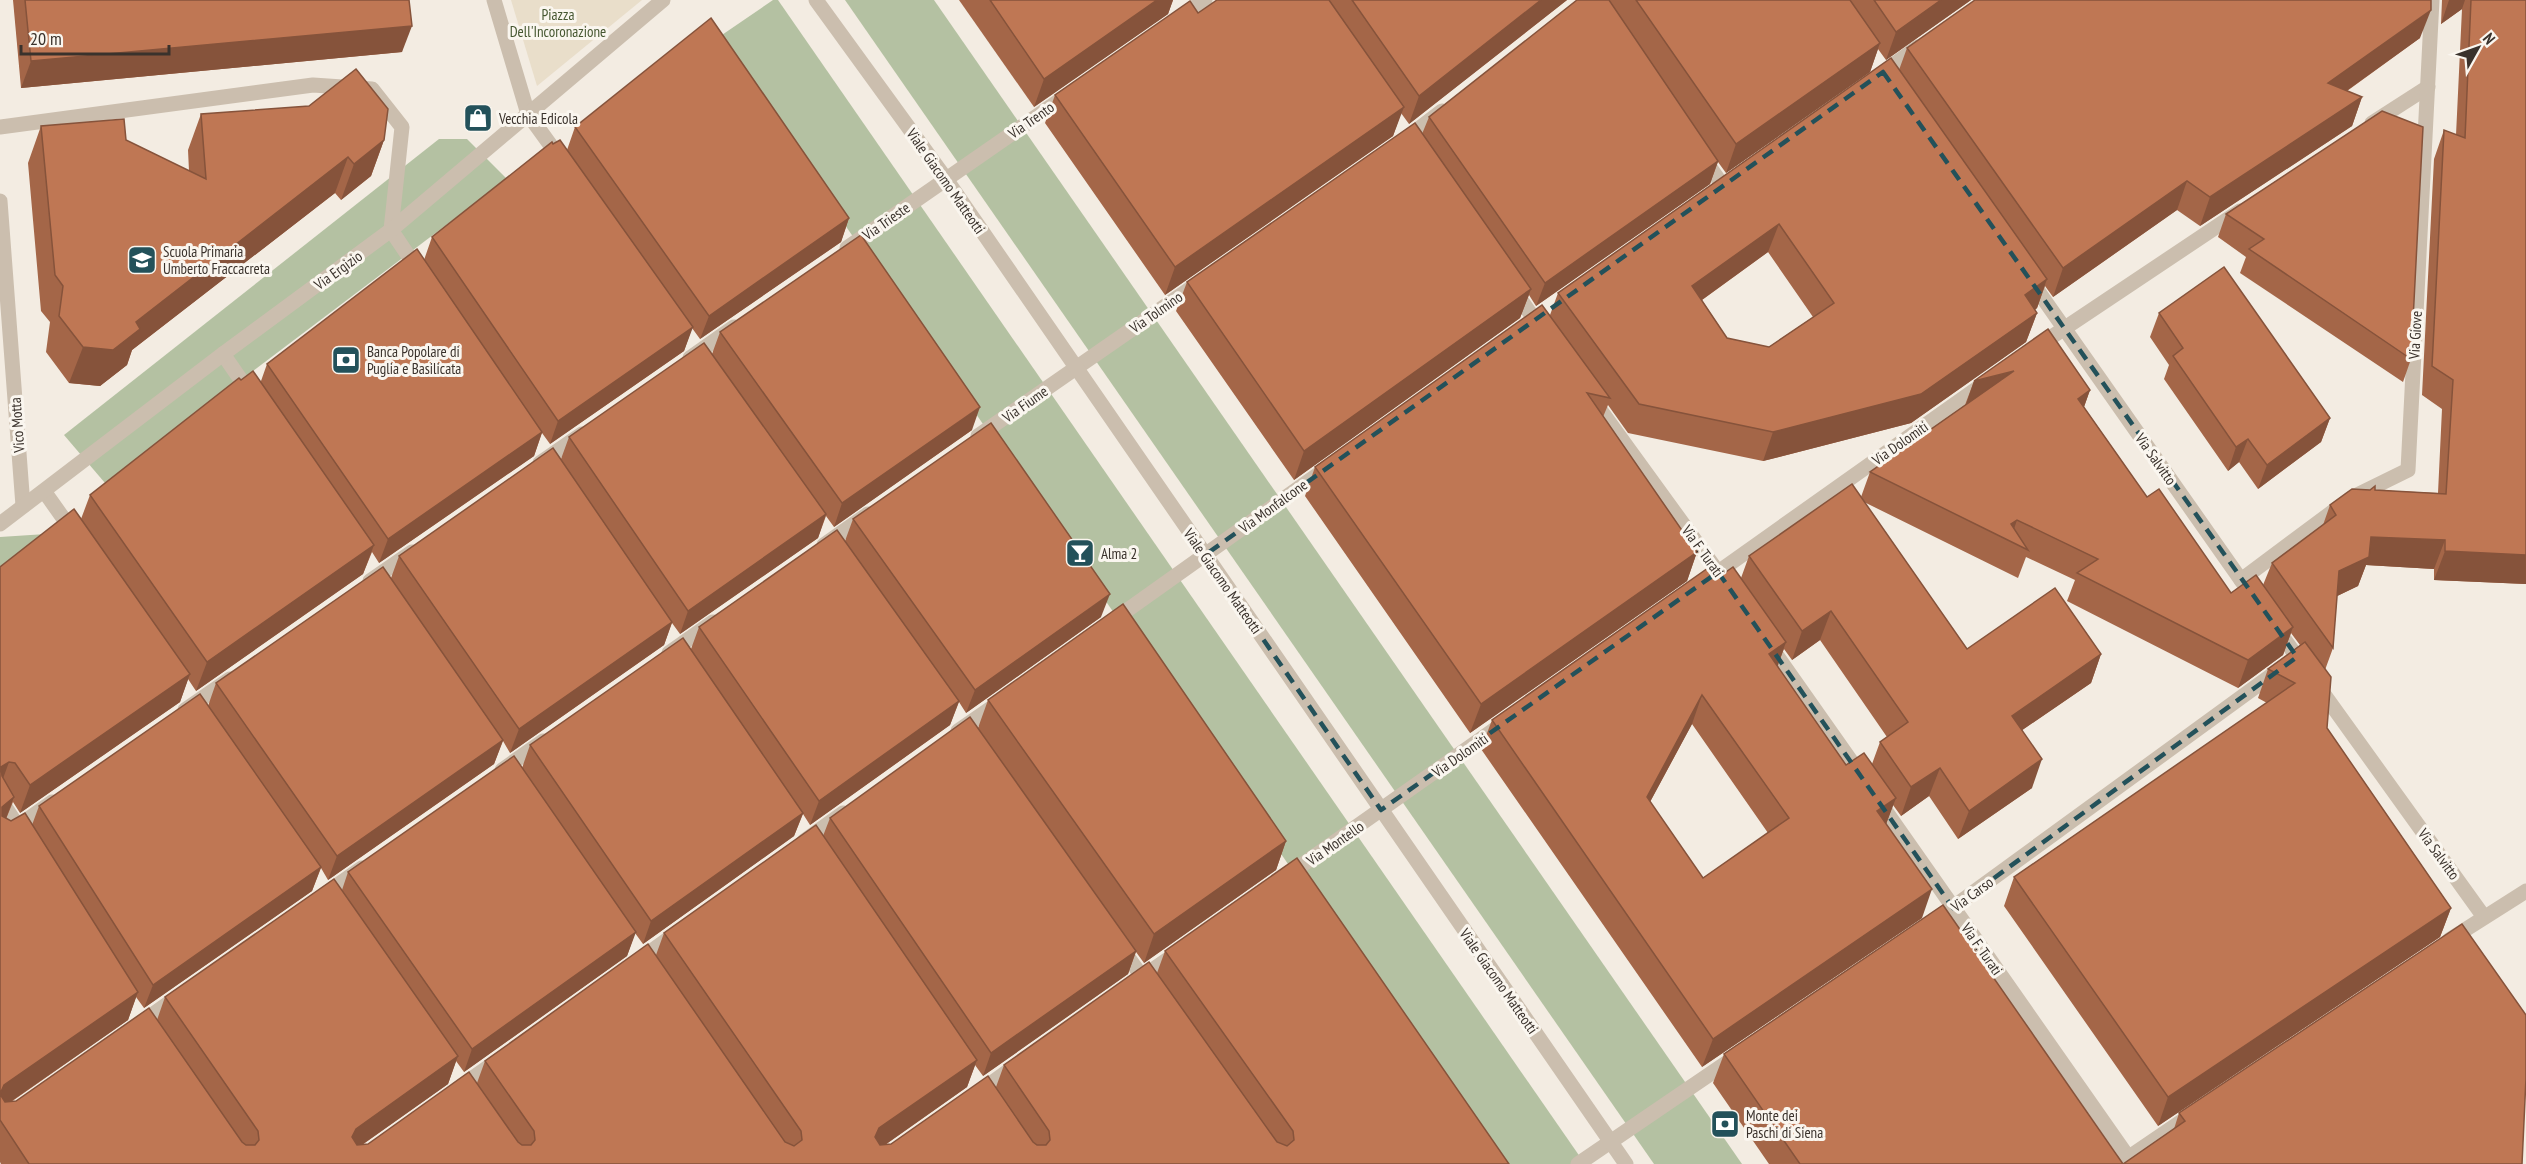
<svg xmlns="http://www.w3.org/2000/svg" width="2526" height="1164" font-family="'PT Sans Narrow',sans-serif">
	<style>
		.green { fill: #b4c1a2 }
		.plaza { fill: #e9deca }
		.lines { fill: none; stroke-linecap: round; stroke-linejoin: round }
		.pedestrian { stroke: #cbbeae; stroke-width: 15 }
		.minor { stroke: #cbbeae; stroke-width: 15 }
		.tertiary { stroke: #cbbeae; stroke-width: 15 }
		.wall { fill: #a46648; fill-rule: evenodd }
		.shaded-wall { fill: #86533b }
		.building { fill: #bf7754; stroke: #86533b; stroke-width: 1.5; fill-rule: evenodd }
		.marked { fill: none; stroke: #23515a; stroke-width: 4.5; stroke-dasharray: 12 8; stroke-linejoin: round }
		.labels { text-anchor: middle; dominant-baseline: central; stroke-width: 6; stroke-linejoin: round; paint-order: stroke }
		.park-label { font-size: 15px; fill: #465731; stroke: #faf6ef }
		.poi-label { font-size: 15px; fill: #3a322c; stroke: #faf6ef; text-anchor: start }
		.street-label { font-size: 15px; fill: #3a322c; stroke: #faf6ef }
	</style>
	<rect width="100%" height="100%" fill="#f3ece2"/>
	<!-- green -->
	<g class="green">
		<polygon points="773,0 778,0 1585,1164 1496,1164 716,39"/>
		<polygon points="845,0 934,0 1742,1164 1654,1164"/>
		<polygon points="439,139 467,139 507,179 105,483 64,435"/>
		<polygon points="46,534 0,567 0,537"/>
	</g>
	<!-- plaza -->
	<polygon class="plaza" points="511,0 642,0 537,86"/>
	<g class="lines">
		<!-- pedestrian -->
		<polyline class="pedestrian" points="0,127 313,85 372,89 402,127 391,230"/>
		<!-- minor -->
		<g class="minor">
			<polyline points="494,0 528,114 562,161"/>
			<polyline points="1177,19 1205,0"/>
			<polyline points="1879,75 1918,47"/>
			<polyline points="2372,123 2428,87"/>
			<polyline points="1404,140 1442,111"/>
			<polyline points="1702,156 1723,186"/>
			<polyline points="0,201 23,506"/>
			<polyline points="391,230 420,273"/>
			<polyline points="847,248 1066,96"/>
			<polyline points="2031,281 2255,600"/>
			<polyline points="1514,290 1541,329"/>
			<polyline points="2035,348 2240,211"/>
			<polyline points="223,354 252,396"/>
			<polyline points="690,358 734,327"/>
			<polyline points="1593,400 1723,579"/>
			<polyline points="978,436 1197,284"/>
			<polyline points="540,463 582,434"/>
			<polyline points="44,491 73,532"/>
			<polyline points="0,524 223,354 391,230 663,0"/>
			<polyline points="824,545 868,514"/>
			<polyline points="2241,580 2351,498 2408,470 2432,0"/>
			<polyline points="370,581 412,552"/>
			<polyline points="1697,587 1986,382"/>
			<polyline points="1112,621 1327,468"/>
			<polyline points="2277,629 2484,917"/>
			<polyline points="1768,643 1863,778"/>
			<polyline points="669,653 713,622"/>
			<polyline points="185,710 230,679"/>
			<polyline points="958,731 1000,702"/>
			<polyline points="502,770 543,741"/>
			<polyline points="0,799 23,834"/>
			<polyline points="1878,800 2133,1164"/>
			<polyline points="0,839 52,802"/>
			<polyline points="804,841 843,813"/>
			<polyline points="1285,877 1501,725"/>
			<polyline points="322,896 362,868"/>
			<polyline points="1945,913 2280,669"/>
			<polyline points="2449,940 2526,891"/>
			<polyline points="1120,946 1148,985"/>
			<polyline points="636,962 675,934"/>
			<polyline points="1138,980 1177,953"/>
			<polyline points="138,1025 177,997"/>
			<polyline points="457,1089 497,1061"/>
			<polyline points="976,1094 1015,1066"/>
			<polyline points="1578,1164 1735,1057"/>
			<polyline points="2119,1164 2191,1115"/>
		</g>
		<!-- tertiary -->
		<polyline class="tertiary" points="816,0 946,179 1626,1164"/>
	</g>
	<!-- wall -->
	<g class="wall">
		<polygon points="13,0 409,0 402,52 21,88"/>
		<polygon points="959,0 1173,0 1168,14 1034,107"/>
		<polygon points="1217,0 1567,0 1409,124 1401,113 1393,136 1165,295 1045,123 1055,95 1198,13"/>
		<polygon points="1577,0 1971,0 1886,60 1878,49 1870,72 1726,173 1718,162 1710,184 1536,306 1529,295 1520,318 1294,480 1176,311 1187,282 1422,134 1429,117"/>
		<path d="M2442,0H2526V584L2434,580V569L2366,565L2358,586L2337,596L2333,648L2325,670L2327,728L2451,908L2440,937L2158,1126L2004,906L2014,877L2267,703L2258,698L2268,669L2300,645L2291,633L2283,655L2238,688L2067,601L2075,580L2026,557L2018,578L1864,502L1967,649L2101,654L2091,683L2022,730L2032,788L1958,839L1929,796L1901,816L1893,805L1886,824L1922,918L1702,1067L1481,749L1492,720L1716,579L1741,578L1749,556L1861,497L1870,472L1965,405L1974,381L2090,390L2084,407L2147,497L2231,593L2263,585L2272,563L2323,525L2330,505L2375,490L2438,493L2442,409L2422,395L2434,159L2444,130L2456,135L2462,9L2441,24ZM1820,640L1887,737L1880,742L1872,764L1846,765L1777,666L1784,649L1792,660ZM1692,724L1768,833L1703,878L1650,802Z"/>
		<path d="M2420,38L2347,91L2362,97L2352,126L2200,226L2177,210L2053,297L2045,286L2037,308L2035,310L2037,313L2026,342L1911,423L1763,461L1628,433L1608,405L1603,417L1697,552L1687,581L1470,733L1305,496L1315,467L1550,315L1558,293L1899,70L1907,48ZM1768,252L1813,317L1769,347L1727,338L1702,300Z"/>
		<polygon points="2382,111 2411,359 2403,382 2240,273 2246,257 2218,237 2226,214"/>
		<polygon points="201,114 384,140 371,176 341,200 335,193 132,350 127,365 100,386 69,383 46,352 50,322 41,311 28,163 41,126 126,140 189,171 188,150"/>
		<polygon points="575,127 849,218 841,242 700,339 692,328 684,351 550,444 542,433 534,456 379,563 372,552 363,574 196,691 188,679 180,702 20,813 13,802 6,819 11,821 32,825 39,806 208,706 216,683 391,578 399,556 561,459 569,437 712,354 720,332 972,430 834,527 826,516 818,538 680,634 672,623 664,645 510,753 503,741 494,764 328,880 321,868 312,891 144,1008 136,997 128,1020 11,1102 16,1101 157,1020 165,997 342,890 348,872 522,768 530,745 691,649 699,627 845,541 853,519 1101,617 966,713 959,702 950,725 810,825 803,814 794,836 643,944 635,933 627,956 464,1072 456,1061 448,1084 362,1145 368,1144 477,1083 485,1061 656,955 664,933 823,836 830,818 978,728 988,700 1286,841 1276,870 1144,963 1136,952 1128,974 983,1076 975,1065 967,1087 885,1145 891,1144 996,1087 1004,1065 1157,973 1165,951 1509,1164 1,1164 0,1162 0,567 81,519 90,495 241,380 261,381 267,364 424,260 432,237 553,144 567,150"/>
		<polygon points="2159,313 2330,418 2321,442 2258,489 2239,462 2228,471 2164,379 2169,365 2150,337"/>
		<polygon points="1724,1054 2123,1164 2174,1129 2179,1113 2522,1164 1769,1164 1713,1083"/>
	</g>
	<!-- shaded-wall -->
	<g class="shaded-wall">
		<polygon points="1157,0 1173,0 1168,14 1034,107 1044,79"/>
		<polygon points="1541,0 1567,0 1409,124 1419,96"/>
		<polygon points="1941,0 1971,0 1886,60 1896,32"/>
		<polygon points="2449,0 2465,0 2462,9 2441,24"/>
		<polygon points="2431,10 2420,38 2317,112 2328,83"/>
		<polygon points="412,26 402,52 21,88 31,61"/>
		<polygon points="1880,43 1870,72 1726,173 1736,144"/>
		<polygon points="2362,97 2352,126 2200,226 2210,197"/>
		<polygon points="1404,107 1393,136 1165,295 1175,267"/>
		<polygon points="384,140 371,176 341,200 354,164"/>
		<polygon points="348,157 335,193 132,350 127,365 100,386 69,383 83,347 136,322"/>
		<polygon points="1718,161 1710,184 1536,306 1545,283"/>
		<polygon points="2187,181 2177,210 2053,297 2063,268"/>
		<polygon points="849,218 841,242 700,339 709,316"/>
		<polygon points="1779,224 1768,252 1681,315 1692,286"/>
		<polygon points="2047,279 2037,308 2014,324 2025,295"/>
		<polygon points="1531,289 1520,318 1294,480 1304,451"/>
		<polygon points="2037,313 2026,342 1911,423 1763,461 1773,432"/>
		<polygon points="693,327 684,351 550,444 558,421"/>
		<polygon points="2014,371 1964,410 1974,381"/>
		<polygon points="2090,390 2080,418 2078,399"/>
		<polygon points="980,407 972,430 834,527 842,503"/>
		<polygon points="2330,418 2321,442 2258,489 2267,465"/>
		<polygon points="542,432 534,456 379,563 388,539"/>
		<polygon points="2248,439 2239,462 2228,471 2236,447"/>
		<polygon points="826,514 818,538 680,634 688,611"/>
		<polygon points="2017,520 2010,541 2011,524"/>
		<polygon points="2371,537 2445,540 2434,569 2366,565 2358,586 2329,600 2339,571"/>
		<polygon points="374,545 363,574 196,691 207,662"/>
		<polygon points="2445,551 2526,555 2526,584 2434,580"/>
		<polygon points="1697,552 1687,581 1470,733 1481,704"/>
		<polygon points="1110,594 1101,617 966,713 975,690"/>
		<polygon points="1831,611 1820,640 1792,660 1802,631"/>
		<polygon points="672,622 664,645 510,753 519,729"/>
		<polygon points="2293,627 2283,655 2238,688 2248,660"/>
		<polygon points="1786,642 1776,671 1769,654"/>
		<polygon points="2101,654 2091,683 2002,744 2012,716"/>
		<polygon points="190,674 180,702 20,813 30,785"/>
		<polygon points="1702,695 1692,724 1637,826 1647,797"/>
		<polygon points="959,701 950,725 810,825 819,801"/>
		<polygon points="503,740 494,764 328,880 337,856"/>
		<polygon points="2042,759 2032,788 1958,839 1969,811"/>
		<polygon points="9,762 0,787 1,767"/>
		<polygon points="1940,768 1929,796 1901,816 1911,787"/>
		<polygon points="14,797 4,824 0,828 2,807"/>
		<polygon points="1896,798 1885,827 1877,811"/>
		<polygon points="803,813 794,836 643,944 651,921"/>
		<polygon points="1286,841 1276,870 1144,963 1154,934"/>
		<polygon points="321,867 312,891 144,1008 153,985"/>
		<polygon points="1932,889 1922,918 1702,1067 1713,1039"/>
		<polygon points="2451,908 2440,937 2158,1126 2168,1097"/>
		<polygon points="636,932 627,956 464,1072 472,1049"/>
		<polygon points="1136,951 1128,974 983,1076 991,1053"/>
		<polygon points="138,992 128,1020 0,1109 0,1095 4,1085"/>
		<polygon points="458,1056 448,1084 346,1156 352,1137 356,1129"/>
		<polygon points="977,1060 967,1087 869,1156 875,1137 879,1128"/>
	</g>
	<!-- building -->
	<g class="building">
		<polygon points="25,0 409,0 412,26 31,61"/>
		<polygon points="990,0 1157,0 1044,79"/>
		<polygon points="1217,0 1329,0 1404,107 1175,267 1055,95 1190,1 1198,13"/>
		<polygon points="1352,0 1541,0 1419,96"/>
		<polygon points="1577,0 1609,0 1718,161 1545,283 1429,117"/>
		<polygon points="1636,0 1850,0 1880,43 1736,144"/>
		<polygon points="1874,0 1941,0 1896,32"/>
		<polygon points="1975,0 2431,0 2431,10 2328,83 2362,97 2210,197 2187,181 2063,268 1907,48"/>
		<polygon points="2471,0 2526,0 2526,555 2445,551 2445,540 2371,537 2369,557 2339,571 2333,648 2272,563 2336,515 2330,505 2352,489 2370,490 2375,486 2375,490 2446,494 2453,380 2432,366 2444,130 2465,138"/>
		<polygon points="711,18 849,218 709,316 575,127"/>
		<path d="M1891,58L2047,279L2025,295L2037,313L1921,394L1773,432L1639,404L1558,293ZM1779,224L1834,303L1769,347L1727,338L1692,286Z"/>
		<polygon points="356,69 388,109 384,140 354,164 348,157 136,322 140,329 113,350 83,347 59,316 63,286 55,275 41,126 124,119 126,140 206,179 201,114 309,106"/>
		<polygon points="2382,111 2423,127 2411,359 2249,249 2264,239 2226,214"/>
		<polygon points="1415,123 1531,289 1304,451 1187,282"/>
		<polygon points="560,140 693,327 558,421 432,237 552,142 553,144"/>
		<polygon points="861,235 980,407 842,503 720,332"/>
		<polygon points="417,249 542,432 388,539 267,364"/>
		<polygon points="2224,267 2330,418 2267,465 2248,439 2236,447 2173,356 2183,348 2159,313"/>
		<polygon points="1542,305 1610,398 1587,393 1697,552 1481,704 1315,467"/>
		<polygon points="2048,329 2090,390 2078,399 2147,497 2159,489 2231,593 2256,575 2293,627 2248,660 2077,573 2098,559 2017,520 2011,524 2028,550 1870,472 2014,371 1974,381"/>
		<polygon points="704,343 826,514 688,611 569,437"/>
		<polygon points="253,371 374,545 207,662 90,495 239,378 241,380"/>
		<polygon points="991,423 1110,594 975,690 853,519"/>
		<polygon points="553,448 672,622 519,729 399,556"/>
		<polygon points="1852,484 1967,649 2055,588 2101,654 2012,716 2042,759 1969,811 1940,768 1911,787 1880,742 1908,722 1831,611 1802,631 1749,556"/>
		<polygon points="74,509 190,674 30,785 15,763 9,762 1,767 2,776 14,797 2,807 2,816 11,821 25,813 138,992 4,1085 0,1094 5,1102 16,1101 149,1008 242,1142 246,1145 255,1145 259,1140 258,1131 165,997 334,879 458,1056 356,1129 352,1137 357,1145 368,1144 469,1072 518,1142 522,1145 531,1145 535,1140 534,1131 485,1061 648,944 785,1142 794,1146 802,1140 801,1131 664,933 816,825 977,1060 879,1128 875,1137 880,1145 891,1144 988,1076 1033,1142 1037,1145 1046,1145 1050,1140 1049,1131 1004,1065 1149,962 1277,1142 1287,1146 1294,1140 1293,1131 1165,951 1297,858 1509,1164 29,1164 0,1120 0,567"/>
		<polygon points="837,530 959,701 819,801 699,627"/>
		<polygon points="383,567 503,740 337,856 216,683"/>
		<path d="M1733,567L1786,642L1769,654L1846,765L1864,753L1896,798L1877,811L1932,889L1713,1039L1492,720L1708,568L1716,579ZM1702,695L1789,818L1703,878L1647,797Z"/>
		<polygon points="1123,604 1286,841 1154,934 988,700"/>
		<polygon points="683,638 803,813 651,921 530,745"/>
		<polygon points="2305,642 2331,677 2327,728 2451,908 2168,1097 2014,877 2295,683 2268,669"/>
		<polygon points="200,694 321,867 153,985 39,806"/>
		<polygon points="970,717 1136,951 991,1053 830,818"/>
		<polygon points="514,756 636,932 472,1049 348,872"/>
		<polygon points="1943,905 2123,1164 2185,1121 2179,1113 2462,924 2526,1015 2526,1078 2522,1164 1800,1164 1724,1054"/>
	</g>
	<!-- marked area -->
	<path class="marked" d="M1883,72L2297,657L1953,908L1718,572L1381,810L1205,555Z"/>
	<!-- icons -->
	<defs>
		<g id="shop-square" transform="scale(1.5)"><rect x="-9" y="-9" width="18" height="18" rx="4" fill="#23515a" stroke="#faf6ef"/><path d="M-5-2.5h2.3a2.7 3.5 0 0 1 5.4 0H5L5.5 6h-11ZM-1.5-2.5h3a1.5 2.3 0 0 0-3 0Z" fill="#fff"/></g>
		<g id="school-square" transform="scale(1.5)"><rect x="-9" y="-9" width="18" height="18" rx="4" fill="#23515a" stroke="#faf6ef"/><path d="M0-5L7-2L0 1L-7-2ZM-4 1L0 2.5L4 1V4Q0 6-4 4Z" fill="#fff"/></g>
		<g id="bank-square" transform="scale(1.5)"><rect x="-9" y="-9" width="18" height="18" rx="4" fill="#23515a" stroke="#faf6ef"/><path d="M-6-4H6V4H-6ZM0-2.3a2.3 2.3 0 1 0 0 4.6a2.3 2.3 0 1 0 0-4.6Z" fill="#fff"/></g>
		<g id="bar-square" transform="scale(1.5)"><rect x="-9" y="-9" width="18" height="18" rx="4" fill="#23515a" stroke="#faf6ef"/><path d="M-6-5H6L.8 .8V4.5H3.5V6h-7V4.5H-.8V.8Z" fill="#fff"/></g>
	</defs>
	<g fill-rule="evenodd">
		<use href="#shop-square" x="478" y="118"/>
		<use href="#school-square" x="142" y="260"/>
		<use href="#bank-square" x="346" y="360"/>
		<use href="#bar-square" x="1080" y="553"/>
		<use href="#bank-square" x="1725" y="1124"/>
	</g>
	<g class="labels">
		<!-- park labels -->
		<g class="park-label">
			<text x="558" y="14">Piazza<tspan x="558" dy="17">Dell'Incoronazione</tspan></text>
		</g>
		<!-- poi labels -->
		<g class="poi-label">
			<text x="499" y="118">Vecchia Edicola</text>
			<text x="163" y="251">Scuola Primaria<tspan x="163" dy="17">Umberto Fraccacreta</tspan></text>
			<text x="367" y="351">Banca Popolare di<tspan x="367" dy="17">Puglia e Basilicata</tspan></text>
			<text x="1101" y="553">Alma 2</text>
			<text x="1746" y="1115">Monte dei<tspan x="1746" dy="17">Paschi di Siena</tspan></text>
		</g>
		<!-- street labels -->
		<g class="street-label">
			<text transform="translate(1031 120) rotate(-35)">Via Trento</text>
			<text transform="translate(946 181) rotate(55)">Viale Giacomo Matteotti</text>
			<text transform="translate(886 221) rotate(-35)">Via Trieste</text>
			<text transform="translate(338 270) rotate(-36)">Via Ergizio</text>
			<text transform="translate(1156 312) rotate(-35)">Via Tolmino</text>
			<text transform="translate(2415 335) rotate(-87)">Via Giove</text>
			<text transform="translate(1025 404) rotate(-35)">Via Fiume</text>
			<text transform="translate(17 425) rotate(-94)">Vico Motta</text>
			<text transform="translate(1900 443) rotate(-35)">Via Dolomiti</text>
			<text transform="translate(2156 459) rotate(55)">Via Salvitto</text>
			<text transform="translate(1273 506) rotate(-36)">Via Monfalcone</text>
			<text transform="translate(1703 551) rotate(54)">Via F. Turati</text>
			<text transform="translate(1223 581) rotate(55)">Viale Giacomo Matteotti</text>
			<text transform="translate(1460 755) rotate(-35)">Via Dolomiti</text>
			<text transform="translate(1335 843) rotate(-35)">Via Montello</text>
			<text transform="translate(2439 854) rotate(54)">Via Salvitto</text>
			<text transform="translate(1972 894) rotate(-36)">Via Carso</text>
			<text transform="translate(1982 949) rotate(55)">Via F. Turati</text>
			<text transform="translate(1499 981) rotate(55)">Viale Giacomo Matteotti</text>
		</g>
	</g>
	<!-- north arrow -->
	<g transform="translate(2478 48) rotate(50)" stroke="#faf6ef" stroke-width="4.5" paint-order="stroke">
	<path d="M0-4.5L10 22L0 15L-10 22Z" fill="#3a322c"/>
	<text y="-9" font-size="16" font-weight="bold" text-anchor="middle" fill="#3a322c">N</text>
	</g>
	<!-- scale -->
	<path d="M21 45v9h148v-9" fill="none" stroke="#3a322c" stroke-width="3"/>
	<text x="30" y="45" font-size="18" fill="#3a322c" stroke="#faf6ef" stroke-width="4.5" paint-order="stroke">20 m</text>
</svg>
